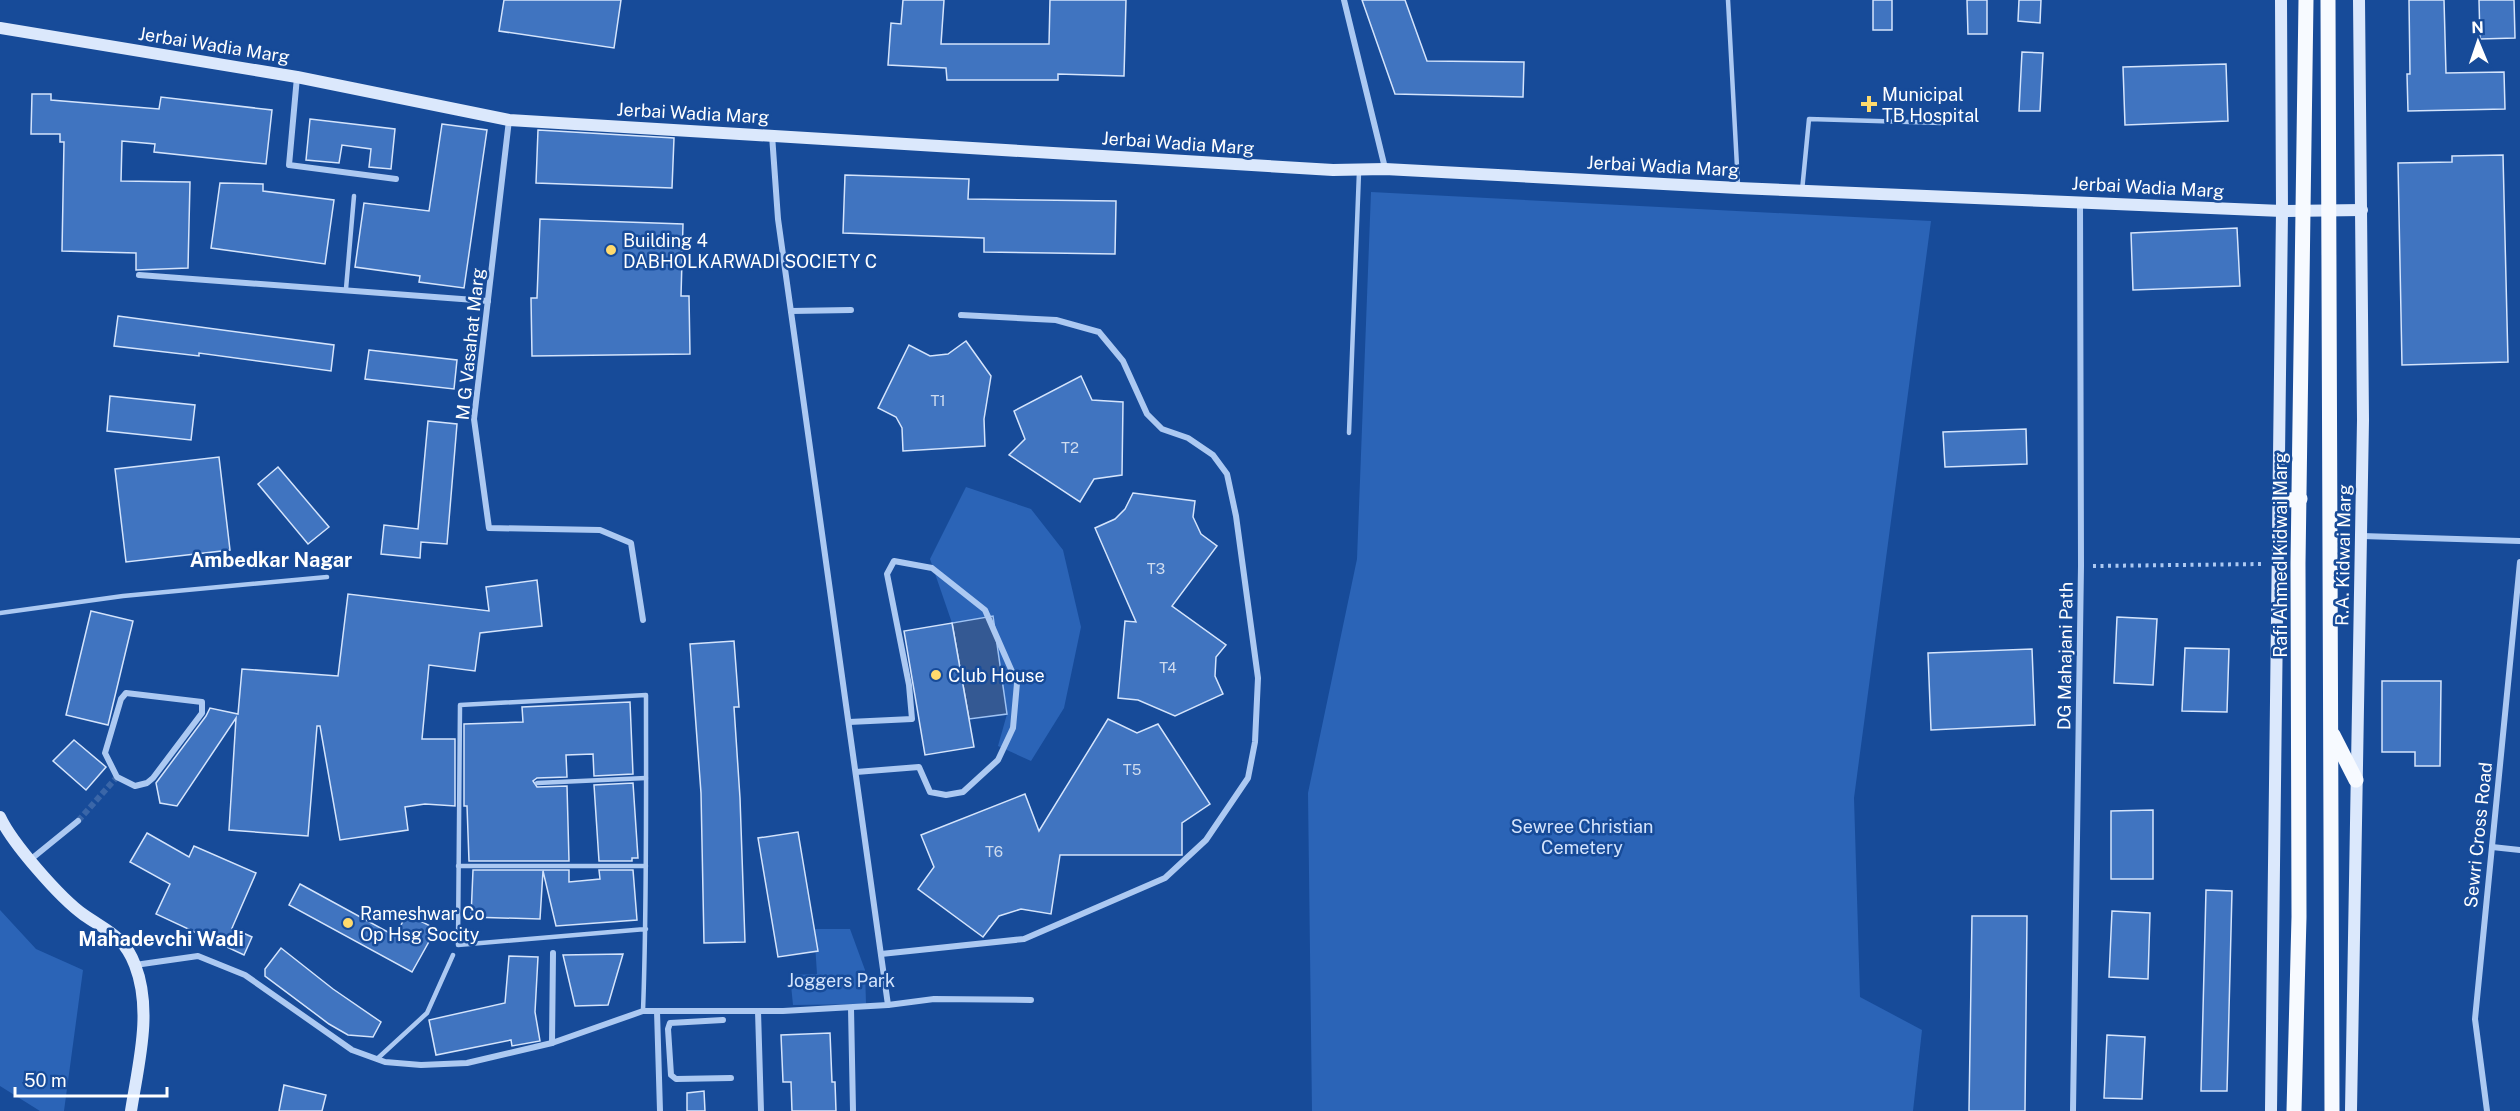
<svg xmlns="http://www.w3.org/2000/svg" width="2520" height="1111" font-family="'Public Sans',sans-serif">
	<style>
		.green { fill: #2b64b7 }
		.water { fill: #345993; stroke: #9fc3f4; stroke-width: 1.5 }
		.building { fill: #4074c0; stroke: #d4e4fc; stroke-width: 1.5 }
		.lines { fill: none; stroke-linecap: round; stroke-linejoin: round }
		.street-tunnel { stroke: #3a66a8; stroke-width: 6; stroke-dasharray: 6 3; stroke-linecap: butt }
		.path { stroke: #acc9f2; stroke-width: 4; stroke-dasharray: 3 4.5; stroke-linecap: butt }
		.lane { stroke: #acc9f2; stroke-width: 4.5 }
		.street { stroke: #acc9f2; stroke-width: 6 }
		.secondary { stroke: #dbe8fc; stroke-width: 12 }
		.primary { stroke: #f7faff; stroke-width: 15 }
		.poi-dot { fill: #ffda6d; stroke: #174b99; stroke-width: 2 }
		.labels { text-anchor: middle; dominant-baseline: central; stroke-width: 5; stroke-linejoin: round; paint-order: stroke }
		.number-label { font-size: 15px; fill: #cfdcef }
		.street-label { font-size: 18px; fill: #fff; stroke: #174b99 }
		.poi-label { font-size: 18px; fill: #fff; stroke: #174b99; text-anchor: start }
		.park-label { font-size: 18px; fill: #d4e4fc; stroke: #174b99 }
		.neighbourhood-label { font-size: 20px; font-weight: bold; fill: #fff; stroke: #174b99 }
	</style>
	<rect width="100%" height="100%" fill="#174b99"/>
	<!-- green -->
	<g class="green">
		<polygon points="1371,192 1931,221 1854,798 1860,997 1922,1030 1913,1111 1312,1111 1308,793 1357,559"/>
		<polygon points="966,487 1031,509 1063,550 1081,627 1064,708 1031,761 998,746 1007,714 992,616 952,623 930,559"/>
		<polygon points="0,910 36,949 83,970 64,1111 40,1111 0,1086"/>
		<polygon points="814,929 850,929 865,970 866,1004 793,1005 790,975 817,974"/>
	</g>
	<!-- water -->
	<polygon class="water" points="993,616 1007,714 969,719 952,623"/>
	<!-- building -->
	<g class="building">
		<polygon points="504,0 621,0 614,48 499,31"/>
		<polygon points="903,0 944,0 941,44 1049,44 1050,0 1126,0 1124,76 1058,74 1058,80 947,80 946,68 888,65 891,23 901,24"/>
		<polygon points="1362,0 1405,0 1427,61 1524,62 1523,97 1395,94"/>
		<rect x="1873" y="0" width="19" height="30"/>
		<polygon points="1967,0 1987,0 1987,34 1968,34"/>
		<polygon points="2019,0 2041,0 2040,23 2018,21"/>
		<polygon points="2409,0 2444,0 2446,73 2504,72 2505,109 2408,111 2407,74 2410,74"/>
		<polygon points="2479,0 2514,0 2515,38 2480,39"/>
		<polygon points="2022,52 2043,53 2040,111 2019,111"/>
		<polygon points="2226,64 2228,121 2125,125 2123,67"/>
		<polygon points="32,94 51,94 51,100 159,109 161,97 272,110 266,164 154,152 155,144 122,141 121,181 190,182 188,268 136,270 136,253 62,251 64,142 60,142 60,134 31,134"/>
		<polygon points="310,119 395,129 391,169 369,167 371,149 342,145 339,163 306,160"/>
		<polygon points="442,124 487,130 464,288 419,282 420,276 355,267 364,203 429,211"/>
		<polygon points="538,130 674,138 672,188 536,183"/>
		<polygon points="2503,155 2508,362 2402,365 2398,163 2452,162 2452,156"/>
		<polygon points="845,175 969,179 968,199 1116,201 1115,254 984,252 984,238 843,233"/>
		<polygon points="220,183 263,184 263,191 334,200 325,264 211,248"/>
		<polygon points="540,219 683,224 681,296 689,296 690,354 532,356 531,298 537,298"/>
		<polygon points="2237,228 2240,286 2133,290 2131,233"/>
		<polygon points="118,316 334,345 331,371 199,353 199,356 114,346"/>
		<polygon points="966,341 991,376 984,419 985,446 903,451 902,428 896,417 878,408 909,345 930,356 948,354"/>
		<polygon points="369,350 457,360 454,389 365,379"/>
		<polygon points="1081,376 1092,400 1123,402 1122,475 1094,479 1080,502 1009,455 1025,439 1014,411"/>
		<polygon points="110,396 195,405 191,440 107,431"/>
		<polygon points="428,421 457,424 447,544 421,542 420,558 381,554 384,525 418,529"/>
		<polygon points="2026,429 2027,464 1945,467 1943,432"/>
		<polygon points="219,457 230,550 126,562 115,469"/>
		<polygon points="278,467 329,527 308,544 258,484"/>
		<polygon points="1133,493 1195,501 1193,517 1201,534 1217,546 1172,606 1226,645 1216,657 1215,676 1223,694 1175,716 1138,700 1118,698 1125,621 1136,622 1095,528 1115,519 1125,509"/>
		<polygon points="537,580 542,626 480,633 475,671 429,665 422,739 455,739 455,806 425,804 405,807 408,830 340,840 320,726 317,726 308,836 229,830 236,718 177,806 160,803 156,783 206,716 210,708 238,714 242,669 338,676 348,594 489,611 486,587"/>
		<polygon points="91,611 133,621 108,725 66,715"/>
		<polygon points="2117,617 2157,619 2153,685 2114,683"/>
		<polygon points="952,623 974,747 925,755 904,631"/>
		<polygon points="734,641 739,707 734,707 740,798 745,942 704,943 701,793 690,644"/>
		<polygon points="2185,648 2229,649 2227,712 2182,711"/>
		<polygon points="2032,649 2035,725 1931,730 1928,653"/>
		<polygon points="2382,681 2441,681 2440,766 2415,766 2415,752 2382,752"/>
		<polygon points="630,702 633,774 594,776 593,754 566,755 567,777 537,778 533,781 537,787 567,786 569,861 469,861 467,806 464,806 464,724 523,722 522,707"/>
		<polygon points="1108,719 1137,733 1158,724 1210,804 1182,823 1182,855 1060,855 1051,914 1021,909 999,916 983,937 918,889 934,867 921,835 1025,794 1039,831"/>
		<polygon points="74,740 106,767 86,790 53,761"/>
		<polygon points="633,783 638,858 632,858 632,861 599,861 594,785"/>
		<polygon points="2153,810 2153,879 2111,879 2111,811"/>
		<polygon points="798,832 818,951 778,957 758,838"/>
		<polygon points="147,833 189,857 194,846 256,873 232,928 252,937 244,955 156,914 170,884 130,862"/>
		<polygon points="473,870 569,870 569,882 600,879 599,870 633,870 637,920 556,926 543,871 540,919 471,917"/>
		<polygon points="300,884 395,936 407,914 436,929 412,972 289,905"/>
		<polygon points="2206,890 2232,891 2227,1091 2201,1091"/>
		<polygon points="2112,911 2150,913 2148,979 2109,977"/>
		<polygon points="1972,916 2027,916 2025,1111 1969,1111"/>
		<polygon points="281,948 333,989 381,1022 373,1037 348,1035 329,1024 265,976 265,969"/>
		<polygon points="623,954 608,1005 575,1006 563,955"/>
		<polygon points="509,956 538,957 535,1012 540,1041 512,1046 511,1040 436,1055 429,1020 505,1003"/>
		<polygon points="830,1033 832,1082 835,1082 836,1111 792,1111 791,1082 783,1082 781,1035"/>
		<polygon points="2107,1035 2145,1037 2142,1099 2104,1098"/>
		<polygon points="284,1085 326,1095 322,1111 279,1111"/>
		<polygon points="704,1091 705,1111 687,1111 687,1093"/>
	</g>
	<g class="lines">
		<!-- street-tunnel -->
		<polyline class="street-tunnel" points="78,821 117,777"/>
		<!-- path -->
		<polyline class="path" points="2093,566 2262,564"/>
		<!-- lane -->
		<g class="lane">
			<polyline points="1728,0 1738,185"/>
			<polyline points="1802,191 1809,119 1942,123"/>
			<polyline points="346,289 354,196"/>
			<polyline points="1349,433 1359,172"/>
			<polyline points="0,613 123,596 327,577"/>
			<polyline points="537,783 646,778"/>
			<polyline points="458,866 646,866"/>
			<path d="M643,1011C647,905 646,800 646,695L460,705L458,945L646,929"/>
			<polyline points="377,1059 427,1013 453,955"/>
		</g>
		<!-- street -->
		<g class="street">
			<polyline points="1344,0 1385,168"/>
			<polyline points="297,77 289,165 396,179"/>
			<polyline points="509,120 474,419 489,528 600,530 631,543 643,620"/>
			<polyline points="772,135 778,219 888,1005"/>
			<polyline points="139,275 488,301"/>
			<polyline points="791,311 851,310"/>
			<polyline points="2362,536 2520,541"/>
			<polygon points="126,693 202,702 202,713 153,778 147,783 135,786 117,777 105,753 121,699"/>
			<polyline points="849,722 912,719 909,685 887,574 894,561 932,568 985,610 1017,683 1013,728 998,760 963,792 946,795 930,792 919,767 856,772"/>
			<polyline points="2492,847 2520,850"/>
			<polyline points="30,860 78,821"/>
			<polyline points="881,954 1024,939 1165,878 1206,840 1248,778 1255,742 1258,678 1236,516 1227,474 1213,455 1188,438 1162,429 1147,414 1123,361 1099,332 1056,320 961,315"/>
			<polyline points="135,965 198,956 245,975 352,1050 385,1062 421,1065 467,1063 552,1043 643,1011 783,1011 888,1005 934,999 1031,1000"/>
			<polyline points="851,1008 853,1111"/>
			<polyline points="657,1011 660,1111"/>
			<polyline points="758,1011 761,1111"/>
			<polyline points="723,1020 670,1023 668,1029 671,1075 676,1079 731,1078"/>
			<polyline points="552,1043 553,953"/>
			<polyline points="2073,1111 2081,566 2080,203"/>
			<polyline points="2487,1111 2475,1019 2520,562"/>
		</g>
		<!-- secondary -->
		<g class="secondary">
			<polyline points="0,28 297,77 509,120 1333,170 1385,169 1738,188 2282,211 2362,210"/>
			<path d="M0,817C12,843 60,898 84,915C107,931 124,936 135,965C153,1011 138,1065 131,1111"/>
			<polyline points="2271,1111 2282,211 2281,0"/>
			<polyline points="2351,1111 2363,420 2359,0"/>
		</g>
		<!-- primary -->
		<g class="primary">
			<polyline points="2328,0 2332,1111"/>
			<polyline points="2279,501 2300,499"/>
			<polyline points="2333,735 2356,780"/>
			<polyline points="2294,1111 2299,917 2298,563 2306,0"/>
		</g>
	</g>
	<!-- markers -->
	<g class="poi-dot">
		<path d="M1866 95h6v6h6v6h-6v6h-6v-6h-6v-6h6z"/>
		<circle cx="611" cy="250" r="6"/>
		<circle cx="936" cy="675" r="6"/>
		<circle cx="348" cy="923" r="6"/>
	</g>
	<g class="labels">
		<!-- number labels -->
		<g class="number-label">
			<text x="938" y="400">T1</text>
			<text x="1070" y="447">T2</text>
			<text x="1156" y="568">T3</text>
			<text x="1168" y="667">T4</text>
			<text x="1132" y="769">T5</text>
			<text x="994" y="851">T6</text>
		</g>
		<!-- street labels -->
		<g class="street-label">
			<text transform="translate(214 45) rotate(9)">Jerbai Wadia Marg</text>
			<text transform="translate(693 113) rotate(3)">Jerbai Wadia Marg</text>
			<text transform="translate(1178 143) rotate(4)">Jerbai Wadia Marg</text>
			<text transform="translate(1663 166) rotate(3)">Jerbai Wadia Marg</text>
			<text transform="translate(2148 187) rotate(3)">Jerbai Wadia Marg</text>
			<text transform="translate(470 344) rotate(-84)">M G Vasahat Marg</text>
			<text transform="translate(2280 555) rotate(-90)">Rafi Ahmed Kidwai Marg</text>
			<text transform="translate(2343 555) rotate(-89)">R.A. Kidwai Marg</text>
			<text transform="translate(2065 656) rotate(-89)">DG Mahajani Path</text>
			<text transform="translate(2478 835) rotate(-84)">Sewri Cross Road</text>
		</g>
		<!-- poi labels -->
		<g class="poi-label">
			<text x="1882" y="94">Municipal<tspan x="1882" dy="21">TB Hospital</tspan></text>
			<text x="623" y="240">Building 4<tspan x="623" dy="21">DABHOLKARWADI SOCIETY C</tspan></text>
			<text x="948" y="675">Club House</text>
			<text x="360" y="913">Rameshwar Co<tspan x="360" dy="21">Op Hsg Socity</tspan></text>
		</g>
		<!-- park labels -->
		<g class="park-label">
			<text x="1582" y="826">Sewree Christian<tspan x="1582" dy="21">Cemetery</tspan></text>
			<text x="841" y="980">Joggers Park</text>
		</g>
		<!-- neighbourhood labels -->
		<g class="neighbourhood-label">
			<text x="271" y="560">Ambedkar Nagar</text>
			<text x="161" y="939">Mahadevchi Wadi</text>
		</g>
	</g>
	<!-- north arrow -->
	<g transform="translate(2478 42) rotate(358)" stroke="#174b99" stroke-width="4.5" paint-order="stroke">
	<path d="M0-4.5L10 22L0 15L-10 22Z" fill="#ffffff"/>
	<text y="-9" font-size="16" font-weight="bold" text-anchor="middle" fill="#ffffff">N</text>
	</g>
	<!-- scale -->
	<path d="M15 1087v9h152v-9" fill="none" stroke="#ffffff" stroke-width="3"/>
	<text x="24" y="1087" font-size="18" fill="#ffffff" stroke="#174b99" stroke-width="4.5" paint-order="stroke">50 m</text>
</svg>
